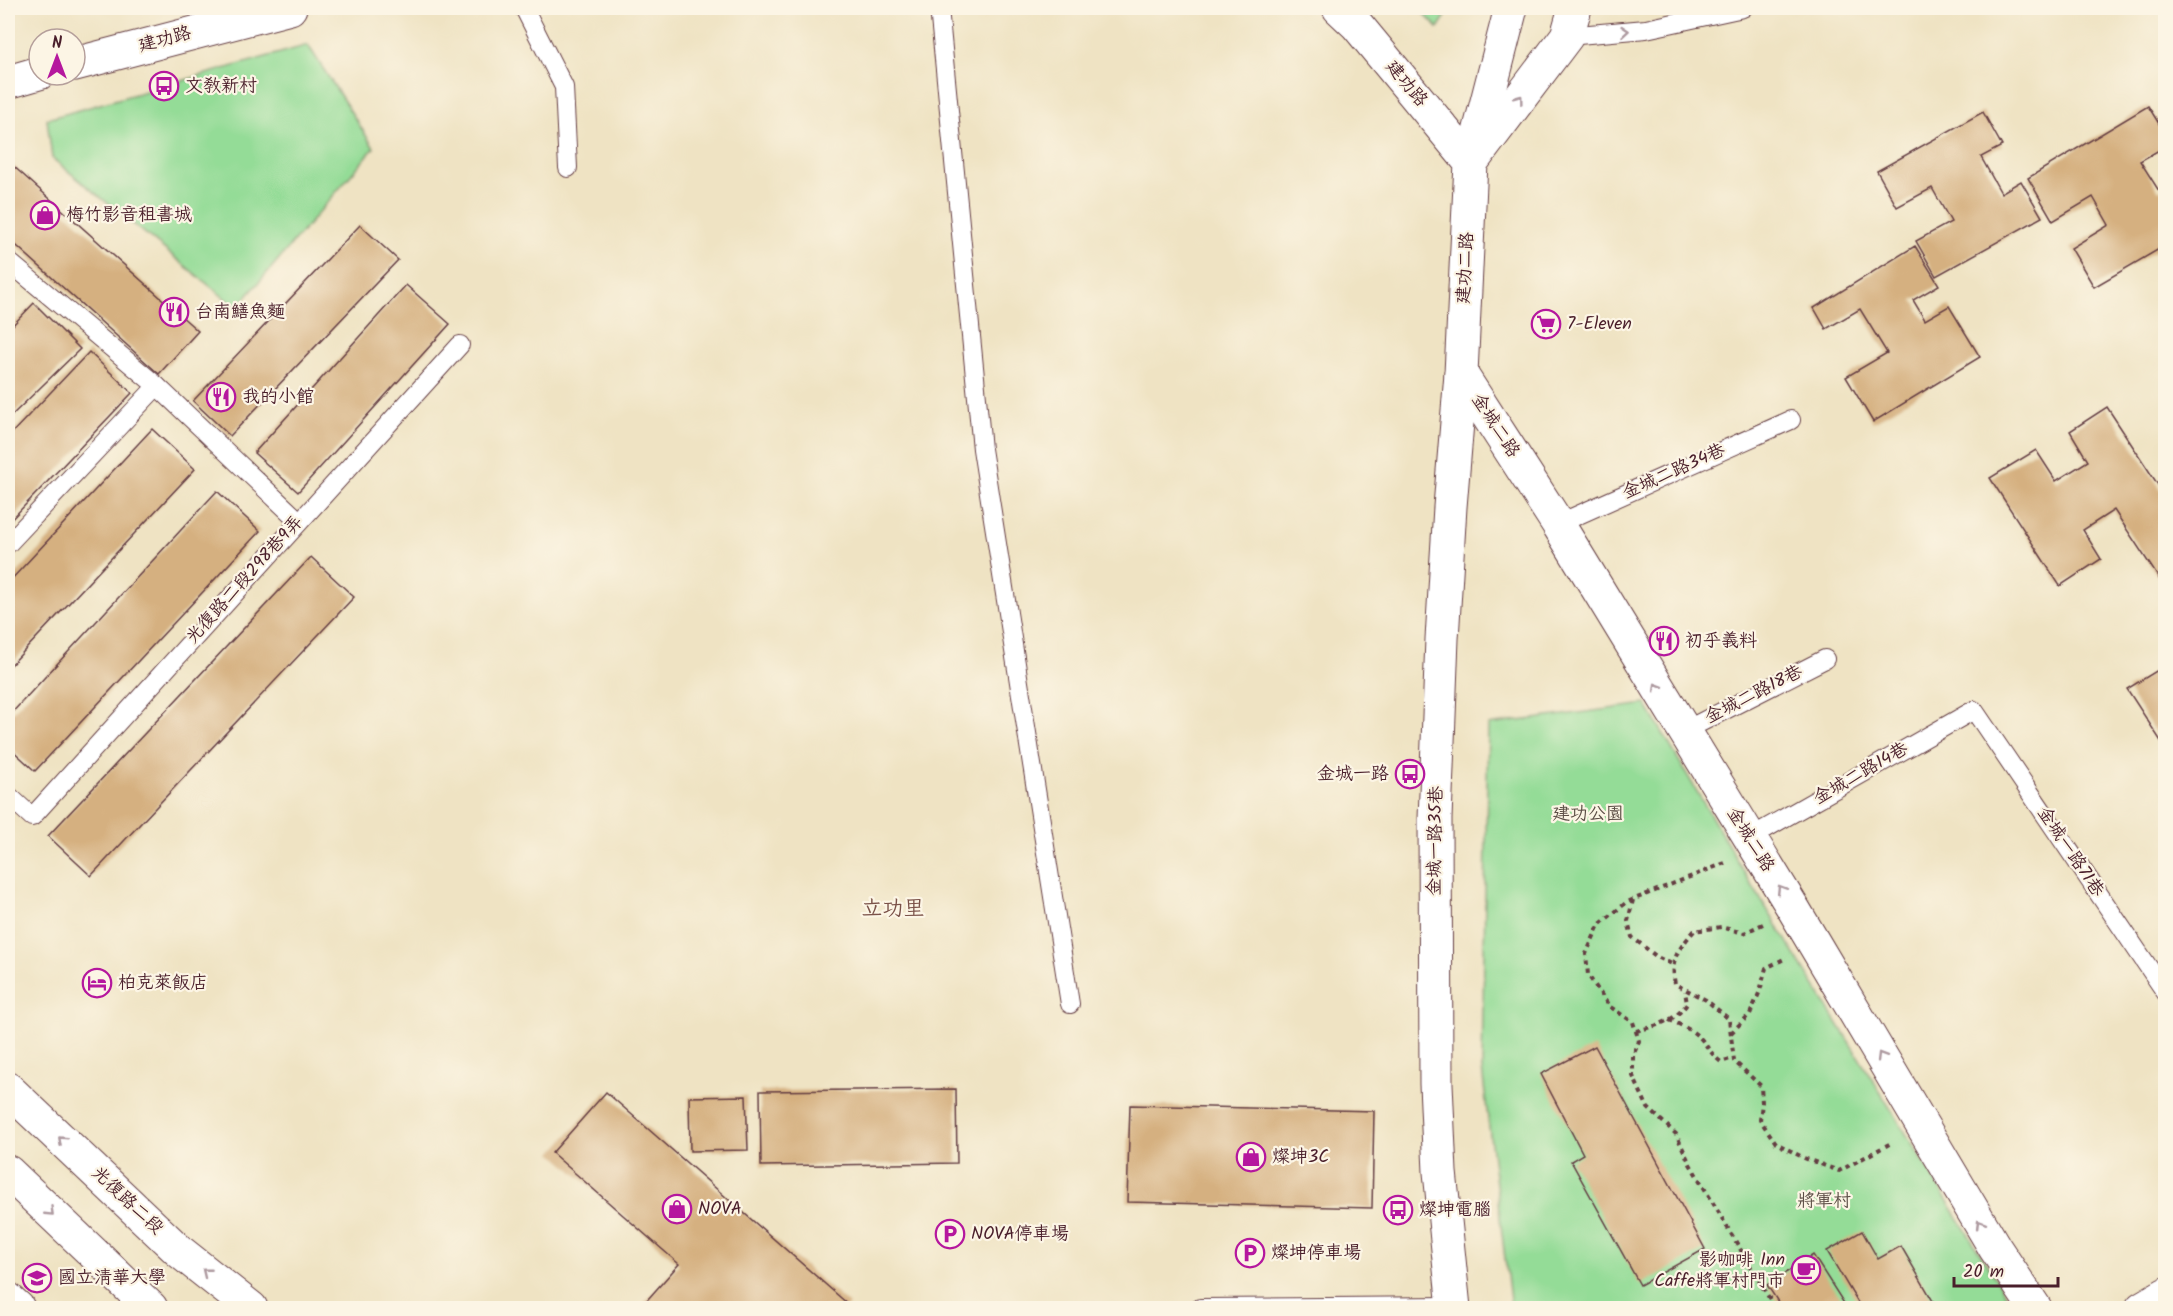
<svg xmlns="http://www.w3.org/2000/svg" width="2173" height="1316" font-family="Kalam,'LXGW WenKai TC',sans-serif">
	<style>
		.green { fill: #94dc97; stroke: #6f7e61; stroke-width: 1.5 }
		.building { fill: #d5b080 }
		.lines { fill: none; stroke-linecap: round; stroke-linejoin: round }
		.lane-casing { stroke: #633c42; stroke-width: 20 }
		.street-casing { stroke: #633c42; stroke-width: 35 }
		.secondary-casing { stroke: #633c42; stroke-width: 35 }
		.path { stroke: #633c42; stroke-width: 4; stroke-dasharray: 4.5 4.5; stroke-linecap: butt }
		.lane { stroke: #fff; stroke-width: 18 }
		.street { stroke: #fff; stroke-width: 33 }
		.secondary { stroke: #fff; stroke-width: 33 }
		.oneway { stroke: #ae9aa0 }
		.labels { text-anchor: middle; dominant-baseline: central; stroke-width: 4.5; stroke-linejoin: round; paint-order: stroke }
		.street-label { font-size: 18px; fill: #4a1f2b; stroke: #fcf5e5 }
		.poi-label { font-size: 18px; fill: #4a1f2b; stroke: #fcf5e5; text-anchor: start }
		.park-label { font-size: 18px; fill: #5c4e46; stroke: #fcf5e5 }
		.quarter-label { font-size: 21px; fill: #7b5249; stroke: #fcf5e5 }
	</style>
	<rect width="100%" height="100%" fill="#fcf5e5"/>
	<filter id="ink" filterUnits="userSpaceOnUse"><feTurbulence type="fractalNoise" baseFrequency=".0167" numOctaves="2"/><feDisplacementMap in="SourceGraphic" scale="12" xChannelSelector="R" yChannelSelector="G"/><feConvolveMatrix kernelMatrix="1 2 1 2 8 2 1 2 1" color-interpolation-filters="sRGB"/></filter>
	<filter id="wash" filterUnits="userSpaceOnUse"><feTurbulence type="fractalNoise" baseFrequency=".008" numOctaves="4" result="noise"/><feDisplacementMap in="SourceGraphic" scale="24" xChannelSelector="R" yChannelSelector="G"/><feGaussianBlur stdDeviation="1.35" result="paint"/><feColorMatrix in="noise" values="0 0 0 0 0 0 0 0 0 0 0 0 0 0 0 0 0 1.4 0 .05"/><feComposite in="paint" operator="in"/></filter>
	<g filter="url(#wash)">
		<rect width="100%" height="100%" fill="#efe3c3"/>
		<!-- green -->
		<g class="green">
			<polygon points="1418,8 1451,8 1438,28"/>
			<polygon points="308,45 374,148 237,308 52,158 47,119"/>
			<polygon points="1646,704 1742,869 2014,1308 1511,1308 1482,1069 1488,725"/>
		</g>
		<g id="blocks">
			<!-- building -->
			<g class="building">
				<polygon points="2148,106 2166,135 2166,146 2140,161 2159,191 2166,187 2166,245 2094,287 2071,248 2109,225 2093,197 2053,221 2028,178"/>
				<polygon points="1983,112 2002,146 1981,157 2001,193 2021,181 2042,217 1936,276 1916,241 1951,222 1932,188 1897,207 1877,171"/>
				<polygon points="11,164 198,331 159,374 8,238 8,168"/>
				<polygon points="360,225 398,260 230,436 193,401"/>
				<polygon points="1915,246 1939,285 1913,300 1925,320 1949,306 1980,357 1873,422 1846,377 1887,353 1860,309 1826,329 1814,308"/>
				<polygon points="406,285 450,324 298,492 254,453"/>
				<polygon points="34,303 80,349 8,419 8,330"/>
				<polygon points="89,352 132,393 8,523 8,437"/>
				<polygon points="2107,407 2166,497 2166,589 2114,510 2083,530 2101,559 2060,586 1990,478 2036,450 2056,481 2088,461 2070,431"/>
				<polygon points="152,429 195,469 8,668 8,583"/>
				<polygon points="217,491 260,531 35,771 8,746 8,717"/>
				<polygon points="311,557 354,597 91,876 48,836"/>
				<polygon points="2166,665 2166,749 2127,689"/>
				<polygon points="1595,1046 1705,1249 1640,1285 1571,1161 1583,1154 1541,1074"/>
				<polygon points="956,1089 957,1163 761,1166 760,1091"/>
				<polygon points="606,1092 849,1305 846,1308 640,1308 679,1264 552,1153"/>
				<polygon points="746,1096 748,1150 690,1151 689,1097"/>
				<polygon points="1130,1105 1374,1111 1372,1208 1127,1202"/>
				<polygon points="1862,1231 1878,1259 1901,1246 1937,1308 1861,1308 1827,1251"/>
				<polygon points="1813,1255 1847,1308 1782,1308 1767,1285"/>
			</g>
		</g>
	</g>
	<g filter="url(#ink)">
		<use href="#blocks" fill-opacity="0" stroke="#633c42" stroke-width="1.5"/>
		<g class="lines">
			<!-- lane casing -->
			<g class="lane-casing">
				<g id="lane">
					<polyline points="524,8 564,87 568,168"/>
					<polyline points="939,8 982,449 1070,1004"/>
					<polyline points="1567,36 1646,29 1743,8"/>
					<polyline points="8,261 157,386 299,521"/>
					<polyline points="1558,524 1791,420"/>
					<polyline points="8,544 157,386"/>
					<polyline points="1684,731 1825,659"/>
					<polyline points="8,795 32,817 460,345"/>
					<polyline points="1749,838 1974,710 2166,993"/>
					<polyline points="1200,1308 1454,1306"/>
				</g>
			</g>
			<!-- street casing -->
			<g class="street-casing">
				<g id="street">
					<polyline points="1475,148 1511,8"/>
					<polyline points="1471,163 1567,36 1575,8"/>
					<polyline points="1461,374 1558,524 1793,908 1995,1248 2035,1308"/>
					<polyline points="8,1299 18,1308"/>
				</g>
			</g>
			<!-- secondary casing -->
			<g class="secondary-casing">
				<g id="secondary">
					<polyline points="1339,8 1357,25 1471,163 1461,374 1450,507 1442,639 1435,819 1436,1084 1440,1172 1454,1308"/>
					<polyline points="75,64 290,8"/>
					<polyline points="8,82 39,73"/>
					<polyline points="8,1089 179,1251 251,1308"/>
					<polyline points="8,1172 151,1308"/>
					<polyline points="2142,1308 2166,1294"/>
				</g>
			</g>
			<!-- path -->
			<g class="path">
				<polyline points="1725,863 1627,902 1599,925 1586,954 1588,975 1609,1006 1633,1022 1639,1041 1633,1056 1633,1076 1648,1108 1676,1134 1690,1164 1775,1308"/>
				<polyline points="1633,900 1628,921 1632,937 1657,957 1674,965"/>
				<path d="M1763,924L1744,933L1721,927L1694,931C1678,950 1670,958 1675,984L1706,1000L1729,1019L1734,1061L1761,1086L1762,1103L1760,1120L1776,1143L1804,1158L1839,1171L1893,1142"/>
				<path d="M1669,1020C1681,1025 1693,1030 1702,1040C1709,1049 1712,1055 1721,1062L1733,1058"/>
				<path d="M1636,1031C1656,1026 1675,1021 1687,1004L1685,991"/>
				<polyline points="1731,1033 1750,1014 1760,991 1766,968 1784,959"/>
			</g>
			<!-- lane -->
			<use href="#lane" class="lane"/>
			<!-- street -->
			<use href="#street" class="street"/>
			<!-- secondary -->
			<use href="#secondary" class="secondary"/>
		</g>
		<!-- one-way arrows -->
		<defs><path id="oneway-chevron" d="M-2-3.5L2.5 0L-2 3.5" fill="none" stroke-width="1.6" stroke-linecap="round" stroke-linejoin="round" transform="scale(1.5)"/></defs>
		<g class="oneway">
			<use href="#oneway-chevron" transform="translate(1625 31) rotate(-5)"/>
			<use href="#oneway-chevron" transform="translate(1519 99) rotate(-53)"/>
			<use href="#oneway-chevron" transform="translate(1657 687) rotate(-121)"/>
			<use href="#oneway-chevron" transform="translate(1781 889) rotate(-122)"/>
			<use href="#oneway-chevron" transform="translate(1881 1056) rotate(-121)"/>
			<use href="#oneway-chevron" transform="translate(62 1140) rotate(-137)"/>
			<use href="#oneway-chevron" transform="translate(50 1212) rotate(44)"/>
			<use href="#oneway-chevron" transform="translate(1980 1224) rotate(-121)"/>
			<use href="#oneway-chevron" transform="translate(206 1272) rotate(-141)"/>
		</g>
	</g>
	<!-- icons -->
	<defs>
		<g id="bus-ring" transform="scale(1.5)"><circle r="9.5" fill="#fcf5e5" stroke="#b5179e" stroke-width="1.5"/><path d="M-5-6H5V4H4V6H2V4H-2V6H-4V4H-5ZM-3.5-4V0h7V-4ZM-3.5 1.2v1.5H-2V1.2ZM2 1.2v1.5H3.5V1.2Z" fill="#b5179e"/></g>
		<g id="shop-ring" transform="scale(1.5)"><circle r="9.5" fill="#fcf5e5" stroke="#b5179e" stroke-width="1.5"/><path d="M-5-2.5h2.3a2.7 3.5 0 0 1 5.4 0H5L5.5 6h-11ZM-1.5-2.5h3a1.5 2.3 0 0 0-3 0Z" fill="#b5179e"/></g>
		<g id="restaurant-ring" transform="scale(1.5)"><circle r="9.5" fill="#fcf5e5" stroke="#b5179e" stroke-width="1.5"/><path d="M-5-6h1v4h1v-4h1v4h1v-4h1v5L-1.5 .5V6h-2V.5L-5-1ZM5-6V6H3V1.5H1.5Q1.5-4 5-6Z" fill="#b5179e"/></g>
		<g id="supermarket-ring" transform="scale(1.5)"><circle r="9.5" fill="#fcf5e5" stroke="#b5179e" stroke-width="1.5"/><path d="M-6-5.5h2.5l.6 2H6L4.5 2H-2.5L-4.4-4H-6ZM-1.5 3.2a1.3 1.3 0 1 0 .1 0ZM3 3.2a1.3 1.3 0 1 0 .1 0Z" fill="#b5179e"/></g>
		<g id="hotel-ring" transform="scale(1.5)"><circle r="9.5" fill="#fcf5e5" stroke="#b5179e" stroke-width="1.5"/><path d="M-6-4.5h1.5V1H6V5H4.5V3h-9V5H-6ZM-4 0a1.8 1.8 0 1 1 3.6 0ZM.5 0V-2.5h3Q6-2.5 6 0Z" fill="#b5179e"/></g>
		<g id="parking-ring" transform="scale(1.5)"><circle r="9.5" fill="#fcf5e5" stroke="#b5179e" stroke-width="1.5"/><path d="M-3.5-5.5H1a3.5 3.5 0 0 1 0 7H-1V5.5H-3.5ZM-1-3.4V-.6H.8a1.4 1.4 0 0 0 0-2.8Z" fill="#b5179e"/></g>
		<g id="cafe-ring" transform="scale(1.5)"><circle r="9.5" fill="#fcf5e5" stroke="#b5179e" stroke-width="1.5"/><path d="M-5.5-4.5H6V0H3Q3 3.5 0 3.5H-2.5Q-5.5 3.5-5.5 0ZM3-3.2v2h1.7v-2ZM-6 4.5H4V6H-6Z" fill="#b5179e"/></g>
		<g id="university-ring" transform="scale(1.5)"><circle r="9.5" fill="#fcf5e5" stroke="#b5179e" stroke-width="1.5"/><path d="M0-5L7-2L0 1L-7-2ZM-4 1L0 2.5L4 1V4Q0 6-4 4Z" fill="#b5179e"/></g>
	</defs>
	<g fill-rule="evenodd">
		<use href="#bus-ring" x="164" y="86"/>
		<use href="#shop-ring" x="45" y="215"/>
		<use href="#restaurant-ring" x="174" y="312"/>
		<use href="#supermarket-ring" x="1546" y="324"/>
		<use href="#restaurant-ring" x="221" y="397"/>
		<use href="#restaurant-ring" x="1664" y="641"/>
		<use href="#bus-ring" x="1410" y="774"/>
		<use href="#hotel-ring" x="97" y="983"/>
		<use href="#shop-ring" x="1251" y="1157"/>
		<use href="#shop-ring" x="677" y="1209"/>
		<use href="#bus-ring" x="1398" y="1210"/>
		<use href="#parking-ring" x="950" y="1234"/>
		<use href="#parking-ring" x="1250" y="1253"/>
		<use href="#cafe-ring" x="1806" y="1270"/>
		<use href="#university-ring" x="37" y="1278"/>
	</g>
	<g class="labels">
		<!-- street labels -->
		<g class="street-label">
			<text transform="translate(165 40) rotate(-15)">建功路</text>
			<text transform="translate(1406 84) rotate(50)">建功路</text>
			<text transform="translate(1466 268) rotate(-87)">建功二路</text>
			<text transform="translate(1495 426) rotate(57)">金城二路</text>
			<text transform="translate(1674 472) rotate(-24)">金城二路34巷</text>
			<text transform="translate(245 580) rotate(-48)">光復路二段298巷9弄</text>
			<text transform="translate(1754 695) rotate(-27)">金城二路18巷</text>
			<text transform="translate(1861 774) rotate(-30)">金城二路14巷</text>
			<text transform="translate(1750 840) rotate(58)">金城二路</text>
			<text transform="translate(1436 841) rotate(-89)">金城一路35巷</text>
			<text transform="translate(2070 852) rotate(56)">金城一路71巷</text>
			<text transform="translate(127 1201) rotate(43)">光復路二段</text>
		</g>
		<!-- poi labels -->
		<g class="poi-label">
			<text x="185" y="86">文教新村</text>
			<text x="66" y="215">梅竹影音租書城</text>
			<text x="195" y="312">台南鱔魚麵</text>
			<text x="1567" y="324">7-Eleven</text>
			<text x="242" y="397">我的小館</text>
			<text x="1685" y="641">初乎義料</text>
			<text x="1389" y="774" text-anchor="end">金城一路</text>
			<text x="118" y="983">柏克萊飯店</text>
			<text x="1272" y="1157">燦坤3C</text>
			<text x="698" y="1209">NOVA</text>
			<text x="1419" y="1210">燦坤電腦</text>
			<text x="971" y="1234">NOVA停車場</text>
			<text x="1271" y="1253">燦坤停車場</text>
			<text x="1785" y="1260" text-anchor="end">影咖啡 Inn<tspan x="1785" dy="21">Caffe將軍村門市</tspan></text>
			<text x="58" y="1278">國立清華大學</text>
		</g>
		<!-- park labels -->
		<g class="park-label">
			<text x="1588" y="814">建功公園</text>
			<text x="1824" y="1201">將軍村</text>
		</g>
		<!-- quarter labels -->
		<g class="quarter-label">
			<text x="893" y="909">立功里</text>
		</g>
	</g>
	<!-- margin -->
	<rect width="2173" height="1316" fill="none" stroke="#fcf5e5" stroke-width="30"/>
	<!-- north arrow -->
	<g transform="translate(57 57)"><circle r="28" fill="#fcf5e5" stroke="#b59f9b" stroke-width="1.5"/>
	<path d="M0-4.5L10 22L0 15L-10 22Z" fill="#b5179e"/>
	<text y="-9" font-size="16" font-weight="bold" text-anchor="middle" fill="#4a1f2b">N</text>
	</g>
	<!-- scale -->
	<path d="M1954 1277v9h104v-9" fill="none" stroke="#4a1f2b" stroke-width="3"/>
	<text x="1963" y="1277" font-size="18" fill="#4a1f2b" stroke="#fcf5e5" stroke-width="4.5" paint-order="stroke">20 m</text>
</svg>
